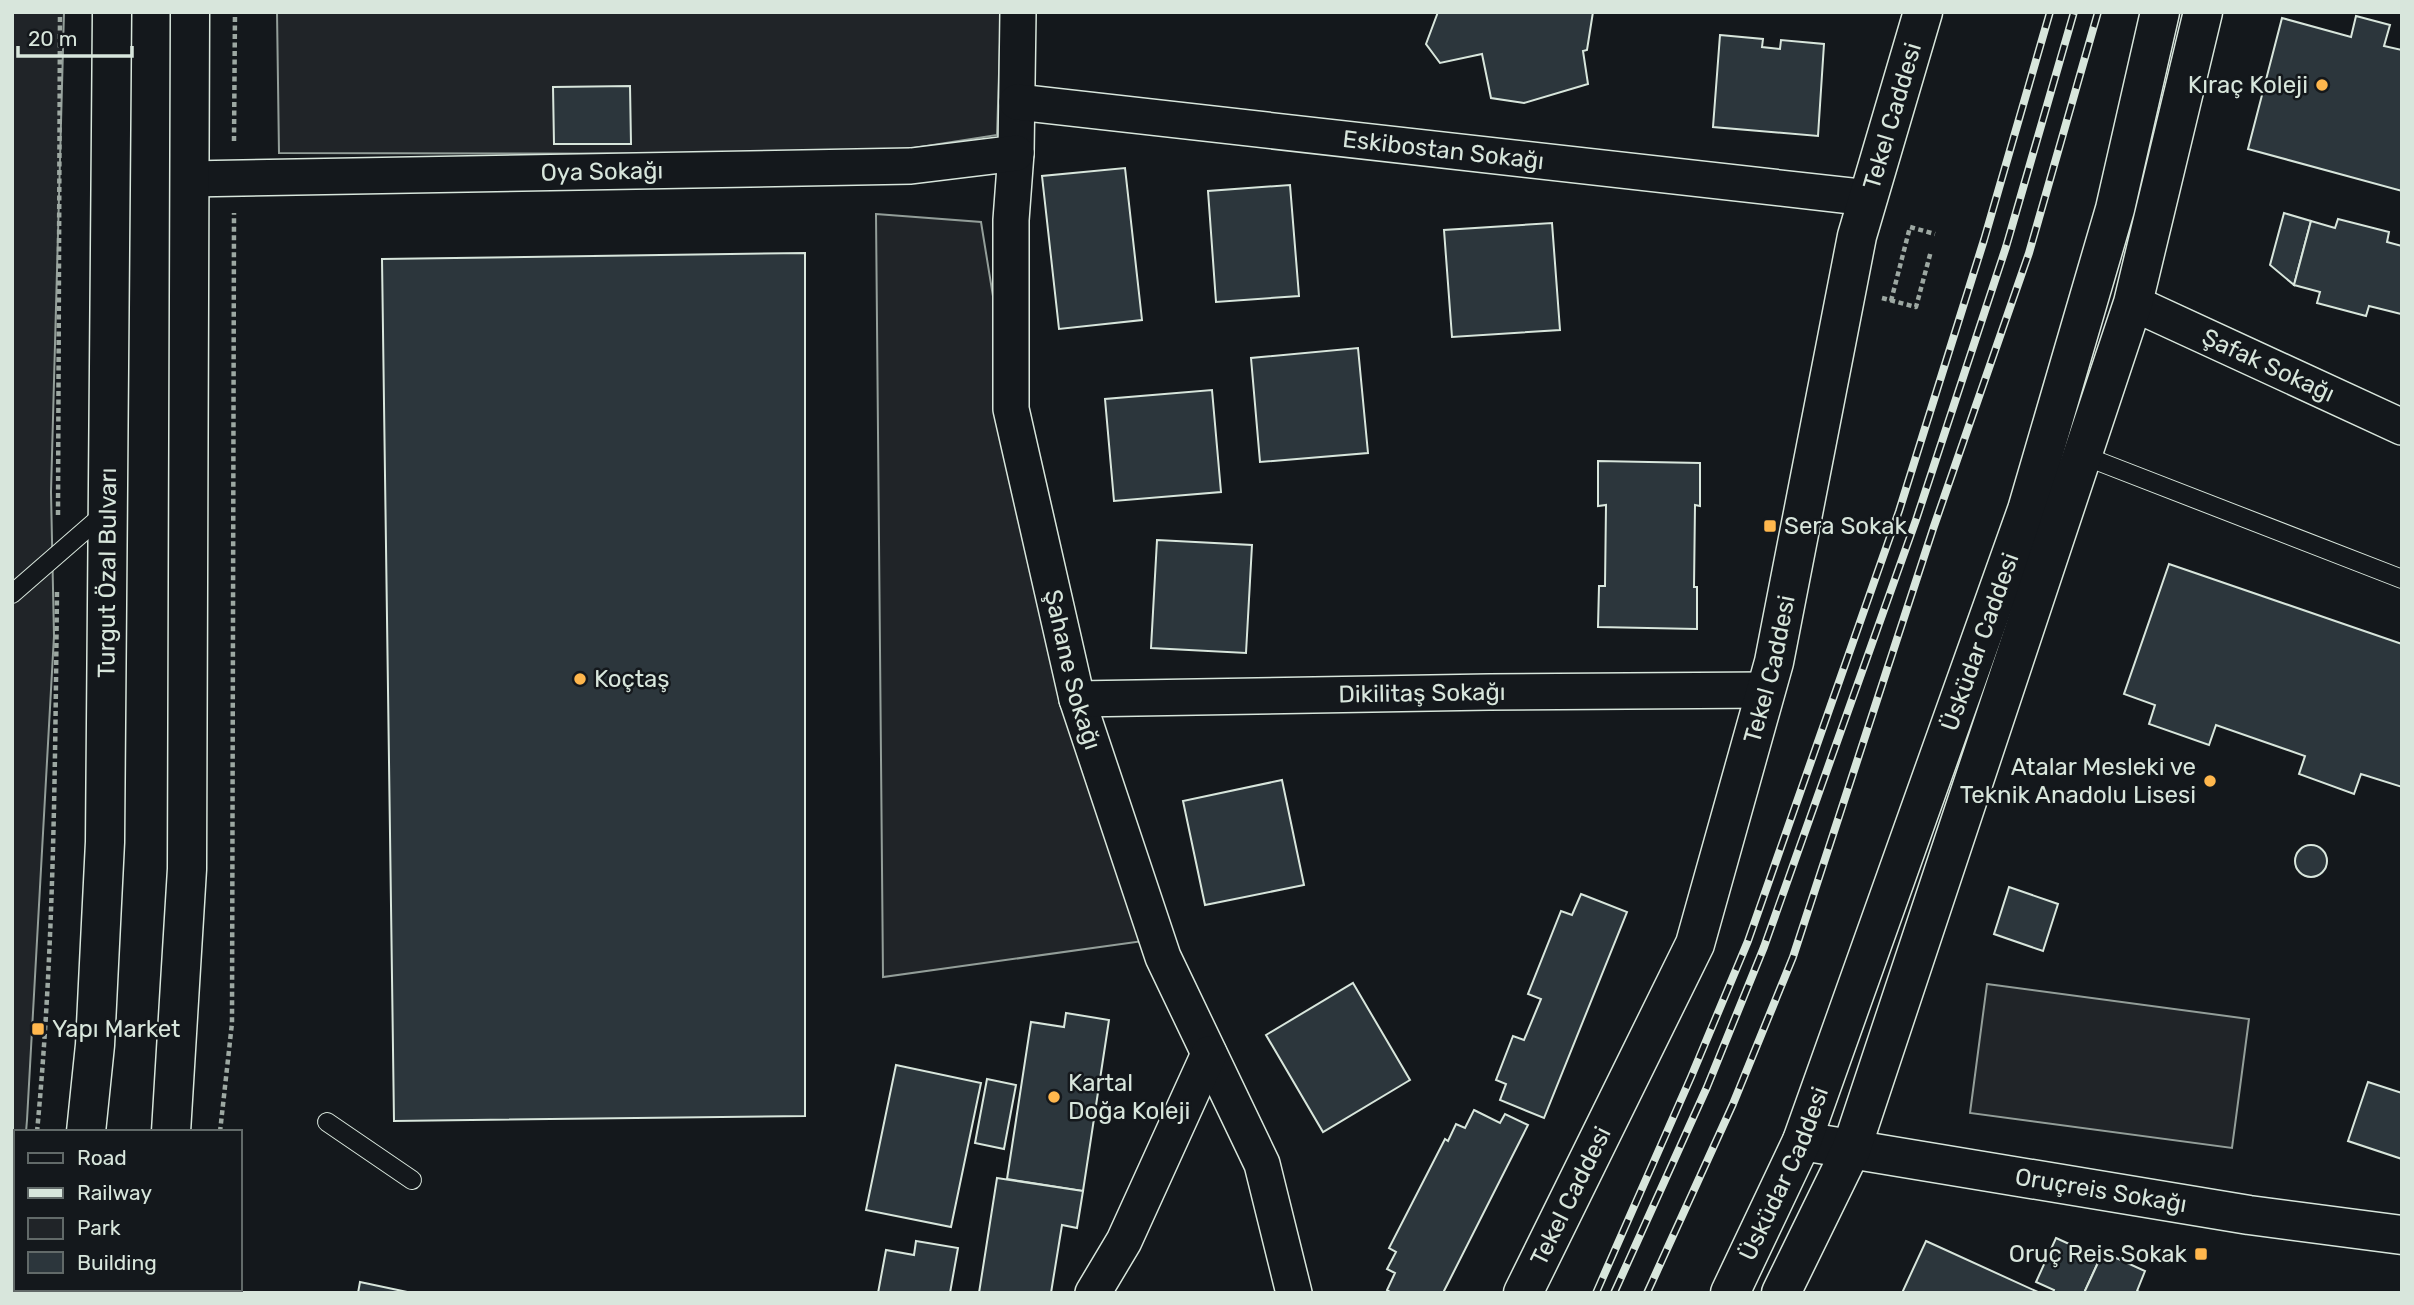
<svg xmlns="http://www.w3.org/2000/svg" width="2414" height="1305" font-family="Rubik,sans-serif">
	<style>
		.green { fill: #202428; stroke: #939e99; stroke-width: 2 }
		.building { fill: #2c363c; stroke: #d8e6dc; stroke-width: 2 }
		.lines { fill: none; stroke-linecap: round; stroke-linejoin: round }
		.lane-casing { stroke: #d8e6dc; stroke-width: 20 }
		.street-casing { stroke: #d8e6dc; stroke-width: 38 }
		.secondary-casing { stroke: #d8e6dc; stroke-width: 41 }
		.primary-casing { stroke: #d8e6dc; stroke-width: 41 }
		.highway-casing { stroke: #d8e6dc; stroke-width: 41 }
		.path { stroke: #9da8a2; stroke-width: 4.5; stroke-dasharray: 5 3.5; stroke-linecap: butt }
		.lane { stroke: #14181c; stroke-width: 18 }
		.street { stroke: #14181c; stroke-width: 35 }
		.secondary { stroke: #14181c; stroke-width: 38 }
		.primary { stroke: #14181c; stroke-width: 38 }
		.highway { stroke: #14181c; stroke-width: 38 }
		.rail-casing { stroke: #d8e6dc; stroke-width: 8 }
		.rail { stroke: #14181c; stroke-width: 5; stroke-dasharray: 16; stroke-linecap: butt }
		.poi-dot { fill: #ffb74d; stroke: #14181c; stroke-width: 2.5 }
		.labels { text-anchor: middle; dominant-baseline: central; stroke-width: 5; stroke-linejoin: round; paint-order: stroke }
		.poi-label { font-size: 24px; fill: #d8e6dc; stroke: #14181c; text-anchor: start }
		.street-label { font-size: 24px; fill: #d8e6dc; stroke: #14181c }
	</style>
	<rect width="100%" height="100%" fill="#14181c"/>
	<!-- green -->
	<g class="green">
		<polygon points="12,12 64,12 51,492 54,636 27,1120 26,1132 16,1132 16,1218 12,1249"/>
		<polygon points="277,12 1001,12 997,135 875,154 279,153"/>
		<polygon points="876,214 981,222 1035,556 1158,939 883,977"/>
		<polygon points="1987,984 2249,1019 2232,1148 1970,1113"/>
	</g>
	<!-- building -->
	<g class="building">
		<polygon points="1438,12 1593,12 1587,50 1583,51 1588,84 1524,103 1491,98 1482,54 1440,63 1426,44"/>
		<polygon points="2356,16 2390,25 2384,46 2402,50 2402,191 2248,149 2282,18 2351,37"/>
		<polygon points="1720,35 1763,39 1762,47 1780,49 1781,40 1824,44 1818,136 1713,127"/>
		<polygon points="630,86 631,144 554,144 553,87"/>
		<polygon points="1125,168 1142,320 1059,329 1042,176"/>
		<polygon points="1290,185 1299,296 1216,302 1208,191"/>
		<polygon points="2284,213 2311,221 2294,285 2270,265"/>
		<polygon points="2338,219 2389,232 2387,242 2402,246 2401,314 2369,306 2366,316 2317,303 2320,292 2294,285 2311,221 2335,228"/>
		<polygon points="1552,223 1560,330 1452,337 1444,230"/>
		<polygon points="805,253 805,1116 394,1121 382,259"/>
		<polygon points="1358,348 1368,453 1260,462 1251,358"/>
		<polygon points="1212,390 1221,492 1114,501 1105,399"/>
		<polygon points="1598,461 1700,463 1700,506 1695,505 1694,587 1697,587 1697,629 1598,627 1599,586 1605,586 1606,505 1598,506"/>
		<polygon points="1157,540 1252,545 1246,653 1151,648"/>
		<polygon points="2169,564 2402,644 2402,787 2361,774 2354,794 2299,774 2305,756 2216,725 2209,745 2149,724 2155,705 2124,694"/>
		<polygon points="1282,780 1304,885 1205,905 1183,801"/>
		<circle cx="2311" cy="861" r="16"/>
		<polygon points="2009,887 2058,904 2043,951 1994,934"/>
		<polygon points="1581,894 1627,912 1544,1118 1500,1100 1506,1084 1496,1080 1513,1036 1524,1040 1541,999 1528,994 1561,911 1572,915"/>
		<polygon points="1353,983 1410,1080 1323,1132 1266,1035"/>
		<polygon points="1066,1013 1109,1020 1083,1191 1007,1179 1031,1022 1064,1027"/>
		<polygon points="896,1065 981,1083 951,1227 866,1210"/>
		<polygon points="987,1079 1016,1085 1004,1149 975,1143"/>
		<polygon points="2368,1082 2402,1093 2402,1159 2348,1141"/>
		<polygon points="1474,1110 1500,1123 1505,1114 1528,1125 1443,1293 1392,1293 1387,1290 1395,1273 1387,1269 1396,1252 1389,1248 1445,1139 1448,1141 1456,1124 1465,1128"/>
		<polygon points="997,1178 1083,1191 1077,1228 1062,1225 1051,1293 979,1293"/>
		<polygon points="2056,1238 2100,1258 2084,1293 2053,1293 2054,1290 2036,1282"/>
		<polygon points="916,1241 958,1248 950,1293 878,1293 886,1250 914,1255"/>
		<polygon points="1926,1241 2040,1293 1902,1293"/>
		<polygon points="2103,1252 2145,1271 2137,1291 2141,1293 2084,1293"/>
		<polygon points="360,1282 412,1293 358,1293"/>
	</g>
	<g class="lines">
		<!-- lane casing -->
		<g class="lane-casing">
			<g id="lane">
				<polyline points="2082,455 2402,579"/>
				<polyline points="12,594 105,513"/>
				<polyline points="327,1122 412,1180"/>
				<polyline points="12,1192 16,1196"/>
			</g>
		</g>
		<!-- street casing -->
		<g class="street-casing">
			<g id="street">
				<path id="s1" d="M1018,12L1016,153L1011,220V409L1077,699L1163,957L1262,1164L1294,1293"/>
				<path id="s2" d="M1017,102L1869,198"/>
				<path id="s3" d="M189,179L911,166L1016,153"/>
				<path id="s4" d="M2133,303L2402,427"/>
				<path id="s5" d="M1077,699L1489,692L1766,690"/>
				<polyline points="1093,1293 1124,1241 1209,1054"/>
			</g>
		</g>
		<!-- secondary casing -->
		<g class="secondary-casing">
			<g id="secondary">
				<path id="s6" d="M1802,1141L2249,1215L2402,1235"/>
				<path id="s7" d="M1523,1293L1695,944L1774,662L1857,236L1923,12"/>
			</g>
		</g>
		<!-- primary casing -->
		<g class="primary-casing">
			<g id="primary">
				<path id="s8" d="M1730,1293L1802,1141L2027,510L2115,209L2160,12"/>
				<polyline points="1781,1293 1851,1150 2133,303 2203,12"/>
			</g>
		</g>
		<!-- highway casing -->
		<g class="highway-casing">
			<g id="highway">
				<path id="s9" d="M86,1132L95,1045L105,842L112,12"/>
				<polyline points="171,1132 187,869 190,12"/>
				<polyline points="68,1293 68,1289"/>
				<polyline points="149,1293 150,1289"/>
			</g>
		</g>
		<!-- path -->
		<g class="path">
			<polyline points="234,141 235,12"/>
			<polyline points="1882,298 1916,307 1931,251"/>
			<polyline points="1891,301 1910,227 1935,234"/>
			<polyline points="58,515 60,12"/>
			<path d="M37,1132C54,952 55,771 57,591"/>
			<polyline points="220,1132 232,1023 234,213"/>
			<polyline points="14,1293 16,1283"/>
			<polyline points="195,1293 195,1289"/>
		</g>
		<!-- lane -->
		<use href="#lane" class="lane"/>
		<!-- street -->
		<use href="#street" class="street"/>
		<!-- secondary -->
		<use href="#secondary" class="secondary"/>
		<!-- primary -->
		<use href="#primary" class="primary"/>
		<!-- highway -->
		<use href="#highway" class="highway"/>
		<!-- rail casing -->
		<g class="rail-casing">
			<g id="rail">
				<polyline points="1596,1293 1691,1077 1748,941 1899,511 1984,240 2050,12"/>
				<polyline points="1614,1293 1707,1087 1764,947 1916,520 2006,247 2074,12"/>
				<polyline points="1647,1293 1733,1104 1793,957 1933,529 2029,253 2098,12"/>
			</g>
		</g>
		<!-- rail -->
		<use href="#rail" class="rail"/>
	</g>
	<!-- markers -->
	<g class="poi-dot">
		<circle cx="2322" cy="85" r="7"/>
		<rect x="1763" y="519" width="14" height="14" rx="3.5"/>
		<circle cx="580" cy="679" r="7"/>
		<circle cx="2210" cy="781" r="7"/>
		<rect x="31" y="1022" width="14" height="14" rx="3.5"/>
		<circle cx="1054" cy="1097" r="7"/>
		<rect x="2194" y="1247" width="14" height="14" rx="3.5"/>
	</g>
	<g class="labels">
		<!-- poi labels -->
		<g class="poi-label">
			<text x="2308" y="85" text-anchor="end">Kıraç Koleji</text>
			<text x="1784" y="526">Sera Sokak</text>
			<text x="594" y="679">Koçtaş</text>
			<text x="2196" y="767" text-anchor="end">Atalar Mesleki ve<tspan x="2196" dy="28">Teknik Anadolu Lisesi</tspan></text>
			<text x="52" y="1029">Yapı Market</text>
			<text x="1068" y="1083">Kartal<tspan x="1068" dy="28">Doğa Koleji</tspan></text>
			<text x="2187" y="1254" text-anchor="end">Oruç Reis Sokak</text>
		</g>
		<!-- street labels -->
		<g class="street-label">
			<text stroke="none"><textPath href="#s7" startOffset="1241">Tekel Caddesi</textPath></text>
			<text stroke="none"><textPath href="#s2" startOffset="429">Eskibostan Sokağı</textPath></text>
			<text stroke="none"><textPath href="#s3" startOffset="413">Oya Sokağı</textPath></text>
			<text stroke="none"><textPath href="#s4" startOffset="149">Şafak Sokağı</textPath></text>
			<text stroke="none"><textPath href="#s9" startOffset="560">Turgut Özal Bulvarı</textPath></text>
			<text stroke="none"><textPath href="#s8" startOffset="698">Üsküdar Caddesi</textPath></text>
			<text stroke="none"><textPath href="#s7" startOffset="674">Tekel Caddesi</textPath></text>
			<text stroke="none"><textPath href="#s1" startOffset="665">Şahane Sokağı</textPath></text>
			<text stroke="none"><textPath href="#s5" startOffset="345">Dikilitaş Sokağı</textPath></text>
			<text stroke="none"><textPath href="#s8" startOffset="131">Üsküdar Caddesi</textPath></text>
			<text stroke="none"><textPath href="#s6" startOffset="303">Oruçreis Sokağı</textPath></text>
			<text stroke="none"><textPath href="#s7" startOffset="108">Tekel Caddesi</textPath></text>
		</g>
	</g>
	<!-- border -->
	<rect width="2414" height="1305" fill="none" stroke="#d8e6dc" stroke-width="28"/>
	<!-- legend -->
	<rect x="14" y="1130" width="228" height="161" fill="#14181c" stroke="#626a69" stroke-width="2"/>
	<rect x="28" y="1153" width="35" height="10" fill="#14181c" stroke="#626a69" stroke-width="2"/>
	<text x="77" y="1165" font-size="21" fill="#d8e6dc">Road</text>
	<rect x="28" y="1188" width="35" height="10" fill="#d8e6dc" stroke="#626a69" stroke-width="2"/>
	<text x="77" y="1200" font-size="21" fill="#d8e6dc">Railway</text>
	<rect x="28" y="1218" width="35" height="21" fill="#202428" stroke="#626a69" stroke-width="2"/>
	<text x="77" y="1235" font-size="21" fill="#d8e6dc">Park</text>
	<rect x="28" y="1252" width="35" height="21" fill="#2c363c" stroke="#626a69" stroke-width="2"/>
	<text x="77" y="1270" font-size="21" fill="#d8e6dc">Building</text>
	<!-- scale -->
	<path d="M18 46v10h114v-10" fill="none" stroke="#d8e6dc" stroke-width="3.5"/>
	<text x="28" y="46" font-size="21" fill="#d8e6dc" stroke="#14181c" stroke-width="5" paint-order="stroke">20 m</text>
</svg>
